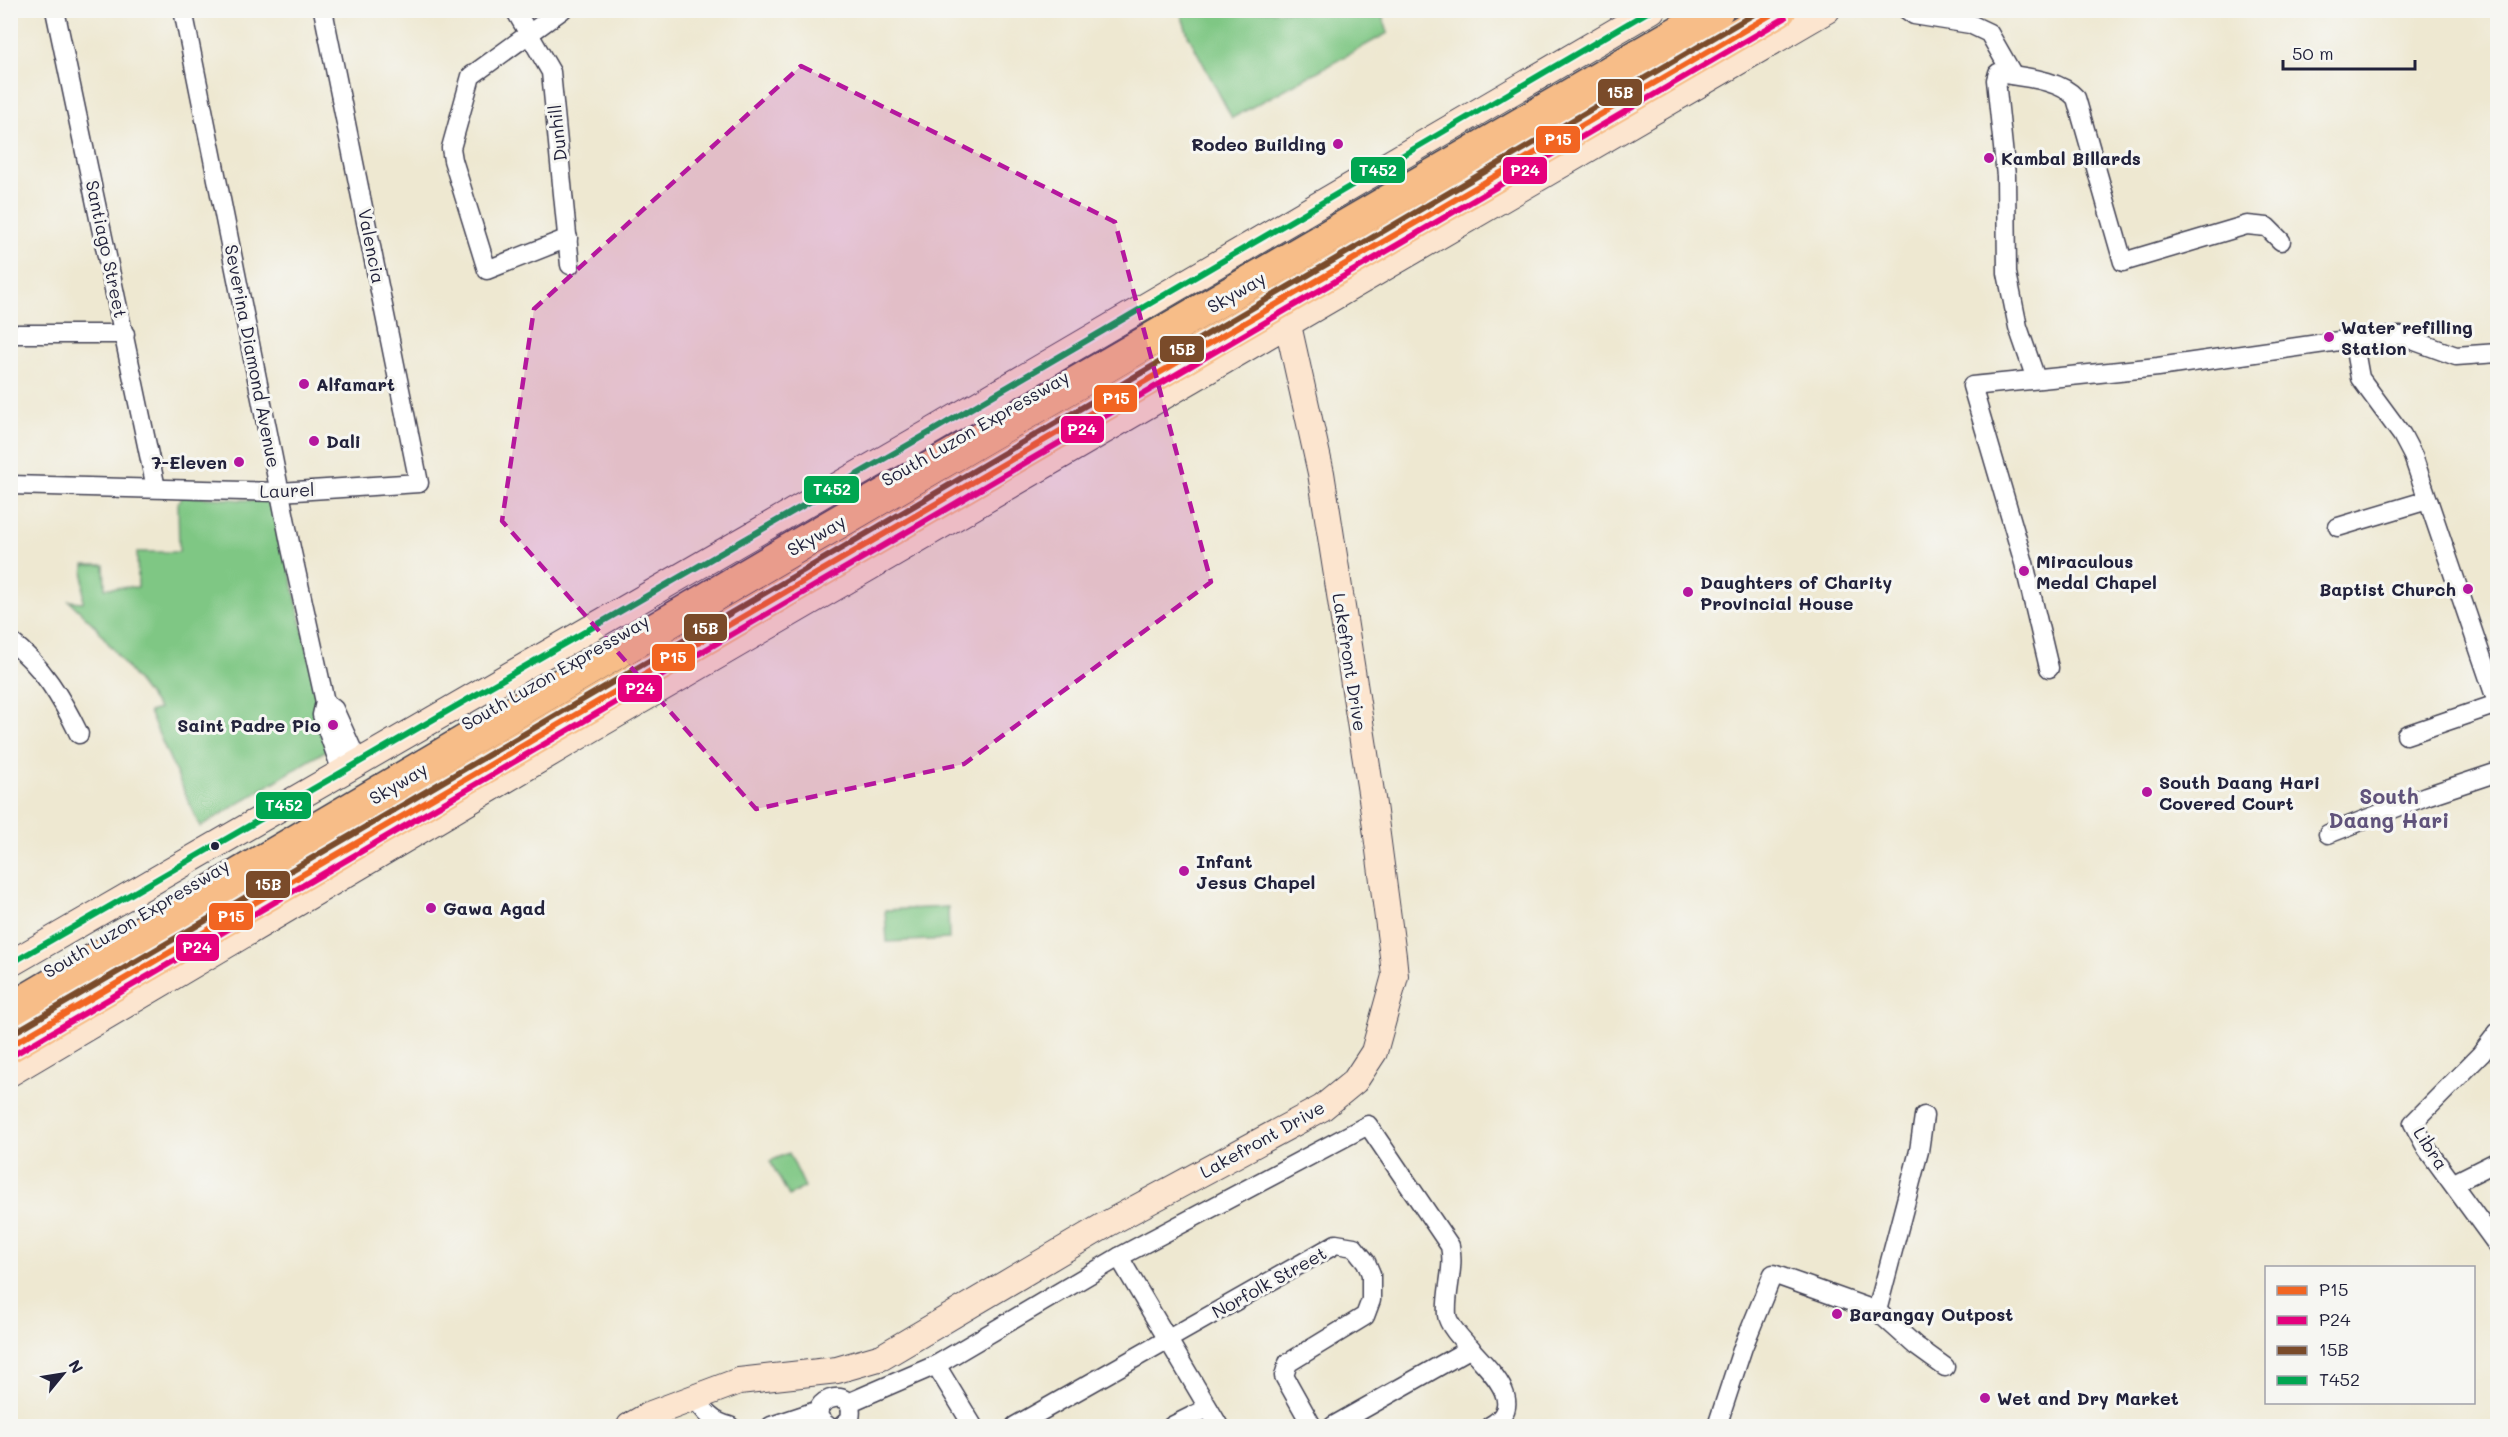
<svg xmlns="http://www.w3.org/2000/svg" width="2508" height="1437" font-family="Mali,sans-serif">
	<style>
		.green { fill: #7fc784; stroke: #507460; stroke-width: 1.5 }
		.lines { fill: none; stroke-linecap: round; stroke-linejoin: round }
		.street-casing { stroke: #414052; stroke-width: 21 }
		.secondary-casing { stroke: #414052; stroke-width: 28 }
		.highway-casing { stroke: #414052; stroke-width: 36 }
		.street { stroke: #fff; stroke-width: 18 }
		.secondary { stroke: #fce5cf; stroke-width: 26 }
		.highway { stroke: #f7bd88; stroke-width: 33 }
		.bus-1-casing { stroke: #f6f6f2; stroke-width: 10 }
		.bus-2-casing { stroke: #f6f6f2; stroke-width: 10 }
		.bus-3-casing { stroke: #f6f6f2; stroke-width: 10 }
		.bus-4-casing { stroke: #f6f6f2; stroke-width: 10 }
		.bus-1 { stroke: #f26522; stroke-width: 6 }
		.bus-2 { stroke: #e5007d; stroke-width: 6 }
		.bus-3 { stroke: #7a4b2a; stroke-width: 6 }
		.bus-4 { stroke: #00a651; stroke-width: 6 }
		.marked { fill: #b5179e; fill-opacity: 0.2; stroke: #b5179e; stroke-width: 4.5; stroke-dasharray: 12 8; stroke-linejoin: round }
		.poi-dot { fill: #b5179e; stroke: #f6f6f2; stroke-width: 2 }
		.bus-dot { fill: #22223b; stroke: #f6f6f2; stroke-width: 2 }
		.labels { text-anchor: middle; dominant-baseline: central; stroke-width: 6; stroke-linejoin: round; paint-order: stroke }
		.street-label { font-size: 18px; fill: #22223b; stroke: #f6f6f2 }
		.poi-label { font-size: 18px; font-weight: bold; fill: #22223b; stroke: #f6f6f2; text-anchor: start }
		.quarter-label { font-size: 21px; font-weight: bold; fill: #60537b; stroke: #f6f6f2 }
		.line-badge { stroke: #f6f6f2; stroke-width: 2 }
		.badge-label { font-size: 16px; text-anchor: middle; font-weight: bold; fill: #fff }
	</style>
	<rect width="100%" height="100%" fill="#f6f6f2"/>
	<filter id="ink" filterUnits="userSpaceOnUse"><feTurbulence type="fractalNoise" baseFrequency=".0167" numOctaves="2"/><feDisplacementMap in="SourceGraphic" scale="12" xChannelSelector="R" yChannelSelector="G"/><feConvolveMatrix kernelMatrix="1 2 1 2 8 2 1 2 1" color-interpolation-filters="sRGB"/></filter>
	<filter id="wash" filterUnits="userSpaceOnUse"><feTurbulence type="fractalNoise" baseFrequency=".008" numOctaves="4" result="noise"/><feDisplacementMap in="SourceGraphic" scale="24" xChannelSelector="R" yChannelSelector="G"/><feGaussianBlur stdDeviation="1.35" result="paint"/><feColorMatrix in="noise" values="0 0 0 0 0 0 0 0 0 0 0 0 0 0 0 0 0 1.4 0 .05"/><feComposite in="paint" operator="in"/></filter>
	<g filter="url(#wash)">
		<rect width="100%" height="100%" fill="#eee8d1"/>
		<!-- green -->
		<g class="green">
			<polygon points="1180,11 1381,11 1388,33 1232,118 1188,35"/>
			<polygon points="183,496 274,502 330,748 200,827 149,712 159,709 95,626 69,601 83,602 84,565 104,565 105,588 138,587 137,552 179,552 178,502"/>
			<polygon points="948,907 949,939 887,942 885,910"/>
			<polygon points="789,1153 805,1187 789,1196 770,1161"/>
		</g>
	</g>
	<g filter="url(#ink)">
		<g class="lines">
			<!-- street casing -->
			<g class="street-casing">
				<g id="street">
					<polyline points="55,10 156,488"/>
					<polyline points="183,10 291,548 325,702 322,715 342,772"/>
					<polyline points="515,10 551,72 570,265"/>
					<polyline points="562,10 471,76 451,148 453,160 487,270 568,238"/>
					<polyline points="1907,10 1914,15 1970,24 1989,33 2013,75"/>
					<polyline points="10,334 125,334"/>
					<polyline points="2353,339 2360,378 2402,435 2413,456 2498,705"/>
					<path d="M2036,379L2018,327L2007,273L2006,176L1996,80L1998,73C2021,77 2060,79 2076,98L2123,262L2247,225L2267,227L2281,241"/>
					<polyline points="10,485 280,492 419,483 323,10"/>
					<polyline points="2338,527 2428,500"/>
					<path d="M10,641C42,665 62,699 79,734"/>
					<polyline points="2049,668 2024,563 1972,386 2158,367 2353,339 2401,336 2456,356 2498,353"/>
					<polyline points="325,702 334,709 358,762"/>
					<polyline points="2406,735 2497,704"/>
					<polyline points="2328,834 2426,796 2498,772"/>
					<polyline points="2498,1032 2481,1054 2413,1123 2427,1149 2498,1246"/>
					<polyline points="2454,1183 2498,1161"/>
					<polyline points="1119,1257 1219,1426"/>
					<polyline points="1877,1311 1919,1151 1924,1116"/>
					<polyline points="936,1365 973,1426"/>
					<path d="M694,1397C704,1411 713,1423 730,1426"/>
					<path d="M848,1403L936,1365L1119,1257L1368,1125L1450,1246C1455,1269 1445,1291 1447,1315C1450,1343 1543,1396 1490,1426"/>
					<polyline points="771,1426 819,1410"/>
					<path d="M828,1426C795,1404 858,1379 850,1419L842,1426"/>
					<polyline points="1015,1426 1336,1244 1354,1247 1366,1262 1371,1274 1371,1300 1365,1316 1288,1363 1284,1376 1312,1426"/>
					<polyline points="1172,1426 1208,1408"/>
					<polyline points="1333,1426 1471,1348"/>
					<polyline points="1717,1426 1743,1347 1773,1274 1877,1311 1916,1346 1945,1367"/>
				</g>
			</g>
			<!-- secondary casing -->
			<g class="secondary-casing">
				<g id="secondary">
					<polyline points="10,964 934,430 1652,10"/>
					<polyline points="10,1073 571,741 1827,10"/>
					<polyline points="630,1426 651,1414 739,1381 837,1370 882,1357 1107,1224 1322,1108 1355,1081 1374,1052 1395,976 1393,956 1373,805 1321,473 1288,325"/>
				</g>
			</g>
			<!-- highway casing -->
			<g class="highway-casing">
				<g id="highway">
					<polyline points="10,1010 787,552 1717,10"/>
					<polyline points="10,1046 1780,10"/>
				</g>
			</g>
			<!-- street -->
			<use href="#street" class="street"/>
			<!-- secondary -->
			<use href="#secondary" class="secondary"/>
			<!-- highway -->
			<use href="#highway" class="highway"/>
			<!-- bus-1 casing -->
			<g class="bus-1-casing">
				<polyline id="bus-1" points="10,1046 1779,10"/>
			</g>
			<!-- bus-2 casing -->
			<g class="bus-2-casing">
				<polyline id="bus-2" points="15,1054 1785,18"/>
			</g>
			<!-- bus-3 casing -->
			<g class="bus-3-casing">
				<polyline id="bus-3" points="10,1035 1761,10"/>
			</g>
			<!-- bus-4 casing -->
			<g class="bus-4-casing">
				<polyline id="bus-4" points="10,964 934,430 1651,10"/>
			</g>
			<!-- bus-1 -->
			<use href="#bus-1" class="bus-1"/>
			<!-- bus-2 -->
			<use href="#bus-2" class="bus-2"/>
			<!-- bus-3 -->
			<use href="#bus-3" class="bus-3"/>
			<!-- bus-4 -->
			<use href="#bus-4" class="bus-4"/>
		</g>
	</g>
	<!-- marked area -->
	<path class="marked" d="M801,66L1115,222L1211,582L964,764L756,809L502,521L534,309Z"/>
	<!-- markers -->
	<g class="poi-dot">
		<circle cx="1338" cy="144" r="6"/>
		<circle cx="1989" cy="158" r="6"/>
		<circle cx="2329" cy="337" r="6"/>
		<circle cx="304" cy="384" r="6"/>
		<circle cx="314" cy="441" r="6"/>
		<circle cx="239" cy="462" r="6"/>
		<circle cx="2024" cy="571" r="6"/>
		<circle cx="2468" cy="589" r="6"/>
		<circle cx="1688" cy="592" r="6"/>
		<circle cx="333" cy="725" r="6"/>
		<circle cx="2147" cy="792" r="6"/>
		<circle cx="1184" cy="871" r="6"/>
		<circle cx="431" cy="908" r="6"/>
		<circle cx="1837" cy="1314" r="6"/>
		<circle cx="1985" cy="1398" r="6"/>
	</g>
	<circle class="bus-dot" cx="215" cy="846" r="5"/>
	<g class="labels">
		<!-- street labels -->
		<g class="street-label">
			<text transform="translate(557 133) rotate(-96)">Dunhill</text>
			<text transform="translate(372 246) rotate(79)">Valencia</text>
			<text transform="translate(107 249) rotate(78)">Santiago Street</text>
			<text transform="translate(1236 292) rotate(-30)">Skyway</text>
			<text transform="translate(253 356) rotate(79)">Severina Diamond Avenue</text>
			<text transform="translate(975 428) rotate(-30)">South Luzon Expressway</text>
			<text transform="translate(287 490) rotate(-2)">Laurel</text>
			<text transform="translate(816 535) rotate(-30)">Skyway</text>
			<text transform="translate(1350 662) rotate(81)">Lakefront Drive</text>
			<text transform="translate(555 672) rotate(-30)">South Luzon Expressway</text>
			<text transform="translate(398 783) rotate(-31)">Skyway</text>
			<text transform="translate(136 918) rotate(-31)">South Luzon Expressway</text>
			<text transform="translate(1262 1139) rotate(-29)">Lakefront Drive</text>
			<text transform="translate(2431 1148) rotate(57)">Libra</text>
			<text transform="translate(1269 1282) rotate(-29)">Norfolk Street</text>
		</g>
		<!-- poi labels -->
		<g class="poi-label">
			<text x="1326" y="144" text-anchor="end">Rodeo Building</text>
			<text x="2001" y="158">Kambal Billards</text>
			<text x="2341" y="327">Water refilling<tspan x="2341" dy="21">Station</tspan></text>
			<text x="316" y="384">Alfamart</text>
			<text x="326" y="441">Dali</text>
			<text x="227" y="462" text-anchor="end">7-Eleven</text>
			<text x="2036" y="561">Miraculous<tspan x="2036" dy="21">Medal Chapel</tspan></text>
			<text x="1700" y="582">Daughters of Charity<tspan x="1700" dy="21">Provincial House</tspan></text>
			<text x="2456" y="589" text-anchor="end">Baptist Church</text>
			<text x="321" y="725" text-anchor="end">Saint Padre Pio</text>
			<text x="2159" y="782">South Daang Hari<tspan x="2159" dy="21">Covered Court</tspan></text>
			<text x="1196" y="861">Infant<tspan x="1196" dy="21">Jesus Chapel</tspan></text>
			<text x="443" y="908">Gawa Agad</text>
			<text x="1849" y="1314">Barangay Outpost</text>
			<text x="1997" y="1398">Wet and Dry Market</text>
		</g>
		<!-- quarter labels -->
		<g class="quarter-label">
			<text x="2389" y="795">South<tspan x="2389" dy="24">Daang Hari</tspan></text>
		</g>
	</g>
	<g class="line-badge">
		<rect x="1597" y="78" width="46" height="29" rx="6" fill="#7a4b2a"/>
		<rect x="1535" y="125" width="46" height="29" rx="6" fill="#f26522"/>
		<rect x="1350" y="156" width="56" height="28" rx="6" fill="#00a651"/>
		<rect x="1502" y="156" width="46" height="29" rx="6" fill="#e5007d"/>
		<rect x="1159" y="335" width="46" height="28" rx="6" fill="#7a4b2a"/>
		<rect x="1093" y="384" width="45" height="29" rx="6" fill="#f26522"/>
		<rect x="1060" y="415" width="45" height="29" rx="6" fill="#e5007d"/>
		<rect x="803" y="475" width="57" height="29" rx="6" fill="#00a651"/>
		<rect x="683" y="613" width="45" height="29" rx="6" fill="#7a4b2a"/>
		<rect x="651" y="643" width="45" height="29" rx="6" fill="#f26522"/>
		<rect x="617" y="674" width="46" height="29" rx="6" fill="#e5007d"/>
		<rect x="255" y="791" width="57" height="29" rx="6" fill="#00a651"/>
		<rect x="245" y="870" width="46" height="29" rx="6" fill="#7a4b2a"/>
		<rect x="208" y="902" width="46" height="29" rx="6" fill="#f26522"/>
		<rect x="175" y="933" width="45" height="29" rx="6" fill="#e5007d"/>
	</g>
	<g class="badge-label">
		<text x="1620" y="98">15B</text>
		<text x="1558" y="145">P15</text>
		<text x="1378" y="176">T452</text>
		<text x="1525" y="176">P24</text>
		<text x="1182" y="355">15B</text>
		<text x="1116" y="404">P15</text>
		<text x="1082" y="435">P24</text>
		<text x="832" y="495">T452</text>
		<text x="705" y="634">15B</text>
		<text x="673" y="663">P15</text>
		<text x="640" y="694">P24</text>
		<text x="284" y="811">T452</text>
		<text x="268" y="890">15B</text>
		<text x="231" y="922">P15</text>
		<text x="197" y="953">P24</text>
	</g>
	<!-- margin -->
	<rect width="2508" height="1437" fill="none" stroke="#f6f6f2" stroke-width="36"/>
	<!-- legend -->
	<rect x="2265" y="1266" width="210" height="138" fill="#f6f6f2" stroke="#a1a1a9" stroke-width="1.5"/>
	<rect x="2277" y="1286" width="30" height="9" fill="#f26522" stroke="#a1a1a9" stroke-width="1.5"/>
	<text x="2319" y="1296" font-size="18" fill="#22223b">P15</text>
	<rect x="2277" y="1316" width="30" height="9" fill="#e5007d" stroke="#a1a1a9" stroke-width="1.5"/>
	<text x="2319" y="1326" font-size="18" fill="#22223b">P24</text>
	<rect x="2277" y="1346" width="30" height="9" fill="#7a4b2a" stroke="#a1a1a9" stroke-width="1.5"/>
	<text x="2319" y="1356" font-size="18" fill="#22223b">15B</text>
	<rect x="2277" y="1376" width="30" height="9" fill="#00a651" stroke="#a1a1a9" stroke-width="1.5"/>
	<text x="2319" y="1386" font-size="18" fill="#22223b">T452</text>
	<!-- north arrow -->
	<g transform="translate(63 1374) rotate(60)" stroke="#f6f6f2" stroke-width="4.5" paint-order="stroke">
	<path d="M0-4.5L10 22L0 15L-10 22Z" fill="#22223b"/>
	<text y="-9" font-size="16" font-weight="bold" text-anchor="middle" fill="#22223b">N</text>
	</g>
	<!-- scale -->
	<path d="M2283 60v9h132v-9" fill="none" stroke="#22223b" stroke-width="3"/>
	<text x="2292" y="60" font-size="18" fill="#22223b" stroke="#f6f6f2" stroke-width="4.5" paint-order="stroke">50 m</text>
</svg>
